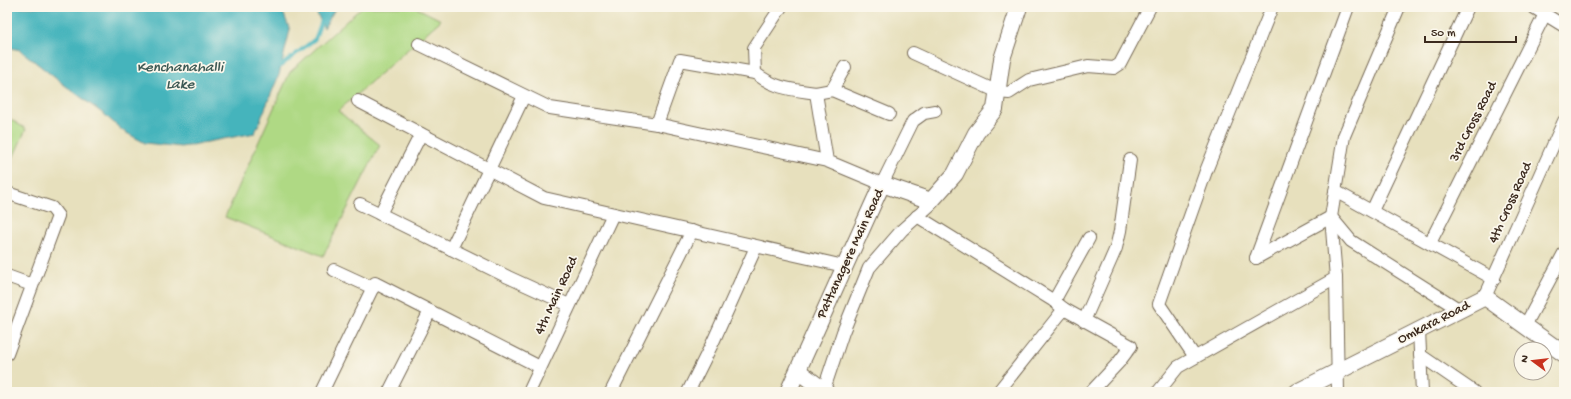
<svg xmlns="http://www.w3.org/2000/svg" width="1571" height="399" font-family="'Gochi Hand',sans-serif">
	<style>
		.green { fill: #afd984; stroke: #758251 }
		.water { fill: #44b4bc; stroke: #406f6d }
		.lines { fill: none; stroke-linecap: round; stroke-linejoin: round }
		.stream { stroke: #44b4bc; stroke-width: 3.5 }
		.minor-casing { stroke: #776a56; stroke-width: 14 }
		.tertiary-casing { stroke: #776a56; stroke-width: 18 }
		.minor { stroke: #fff; stroke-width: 12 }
		.tertiary { stroke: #fff; stroke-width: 16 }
		.labels { text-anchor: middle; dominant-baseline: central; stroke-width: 3.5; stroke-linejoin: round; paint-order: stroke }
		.street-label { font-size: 14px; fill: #3b2a1e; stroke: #fbf7ec }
		.water-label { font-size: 15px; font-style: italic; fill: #3e5a55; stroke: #fbf7ec }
	</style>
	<rect width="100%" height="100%" fill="#fbf7ec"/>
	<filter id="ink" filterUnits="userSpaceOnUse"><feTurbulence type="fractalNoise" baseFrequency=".025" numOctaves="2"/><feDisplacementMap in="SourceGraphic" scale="8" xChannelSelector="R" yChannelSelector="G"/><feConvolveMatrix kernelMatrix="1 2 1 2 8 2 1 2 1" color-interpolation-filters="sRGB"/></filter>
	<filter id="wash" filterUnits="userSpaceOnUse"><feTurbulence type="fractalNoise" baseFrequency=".012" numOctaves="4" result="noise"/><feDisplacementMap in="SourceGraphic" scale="16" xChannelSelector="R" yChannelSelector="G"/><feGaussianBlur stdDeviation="0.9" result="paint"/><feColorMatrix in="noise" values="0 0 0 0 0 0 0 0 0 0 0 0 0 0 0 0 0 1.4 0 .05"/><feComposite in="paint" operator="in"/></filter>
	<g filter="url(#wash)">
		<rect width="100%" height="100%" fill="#e7e0bd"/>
		<!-- green -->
		<g class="green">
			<polygon points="362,7 415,7 441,20 338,111 380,145 323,256 225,217 290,72"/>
			<polygon points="7,117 26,129 13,158 7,154"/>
		</g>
		<!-- water -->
		<g class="water">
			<polygon points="7,7 281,7 290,30 279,75 255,133 181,147 145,143 123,131 105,115 59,81 20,50 7,47"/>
			<polygon points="319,7 336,7 324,28 316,12"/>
		</g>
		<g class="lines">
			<!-- stream -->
			<polyline class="stream" points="278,68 315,39 323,17"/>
		</g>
	</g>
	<g filter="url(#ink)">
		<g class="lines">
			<!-- minor casing -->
			<g class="minor-casing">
				<g id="minor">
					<path d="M781,7L754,48L755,73C776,89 790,89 816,93L827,161L882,184L913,121L924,113L935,111"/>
					<polyline points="1533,7 1564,26"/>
					<polyline points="419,44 550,108 657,124 827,161"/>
					<polyline points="913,53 998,92 1009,93 1029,80 1088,66 1114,68 1120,64 1150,7"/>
					<polyline points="832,90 845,67"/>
					<polyline points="816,93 832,90 889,114"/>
					<polyline points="358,101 544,198 844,266"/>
					<polyline points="657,124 680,60 755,73"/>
					<polyline points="1335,191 1494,279"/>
					<polyline points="7,193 52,208 58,216 7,354"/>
					<polyline points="360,204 508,277 569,305"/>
					<polyline points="1372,211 1468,7"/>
					<polyline points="380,214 421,134"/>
					<polyline points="917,216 1054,301 1064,309"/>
					<polyline points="1430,243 1545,14"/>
					<polyline points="451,249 524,96"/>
					<polyline points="1256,258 1348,7"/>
					<polyline points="1256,258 1331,217 1351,241 1460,310"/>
					<polyline points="334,270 373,288"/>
					<polyline points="7,276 32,285"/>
					<polyline points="1485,297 1564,121"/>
					<polyline points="1054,301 1089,238"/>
					<polyline points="1084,321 1116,248 1120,231 1130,160"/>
					<polyline points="1526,324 1564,253"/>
					<polyline points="1419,331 1422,392"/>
					<polyline points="1420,355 1474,392"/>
					<polyline points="1195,357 1159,304 1206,171 1272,7"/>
					<polyline points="824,389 843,332 869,268 902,230 930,205 931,201"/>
					<polyline points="322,392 375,283 430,311"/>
					<polyline points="389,392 430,311 540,367"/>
					<polyline points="529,392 613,214"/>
					<polyline points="611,392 692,231"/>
					<polyline points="688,392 713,342 756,247"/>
					<polyline points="998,392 1064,309 1131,346 1119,362 1091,392"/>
					<polyline points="1158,392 1178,367 1336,278"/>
					<polyline points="1338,392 1336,278 1331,217 1344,136 1399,7"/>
				</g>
			</g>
			<!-- tertiary casing -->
			<g class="tertiary-casing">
				<g id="tertiary">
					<polyline points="798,371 826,392"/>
					<polyline points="788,392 882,184 931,201 955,174 976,133 995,109 1002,59 1019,7"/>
					<polyline points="1297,392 1485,297 1564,354"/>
				</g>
			</g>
			<!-- minor -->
			<use href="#minor" class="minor"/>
			<!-- tertiary -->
			<use href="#tertiary" class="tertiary"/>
		</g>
	</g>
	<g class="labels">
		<!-- street labels -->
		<g class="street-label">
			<text transform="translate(1474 122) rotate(-63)">3rd Cross Road</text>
			<text transform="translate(1511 203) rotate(-66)">4th Cross Road</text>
			<text transform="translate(851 254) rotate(-65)">Pattanagere Main Road</text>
			<text transform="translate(557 296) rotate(-65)">4th Main Road</text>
			<text transform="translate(1434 323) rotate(-27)">Omkara Road</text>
		</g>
		<!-- water labels -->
		<g class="water-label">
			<text x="180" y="68">Kenchanahalli<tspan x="180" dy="17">Lake</tspan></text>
		</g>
	</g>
	<!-- margin -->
	<rect width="1571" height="399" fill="none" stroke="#fbf7ec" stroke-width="24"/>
	<!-- north arrow -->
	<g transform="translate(1533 361) rotate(285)"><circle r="19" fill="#fbf7ec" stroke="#aea59a"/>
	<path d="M0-3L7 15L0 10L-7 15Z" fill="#c8321e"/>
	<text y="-6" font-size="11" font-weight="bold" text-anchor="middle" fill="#3b2a1e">N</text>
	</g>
	<!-- scale -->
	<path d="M1425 36v6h91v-6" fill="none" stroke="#3b2a1e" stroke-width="2"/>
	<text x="1431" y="36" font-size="12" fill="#3b2a1e" stroke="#fbf7ec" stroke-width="3" paint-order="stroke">50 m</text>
</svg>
